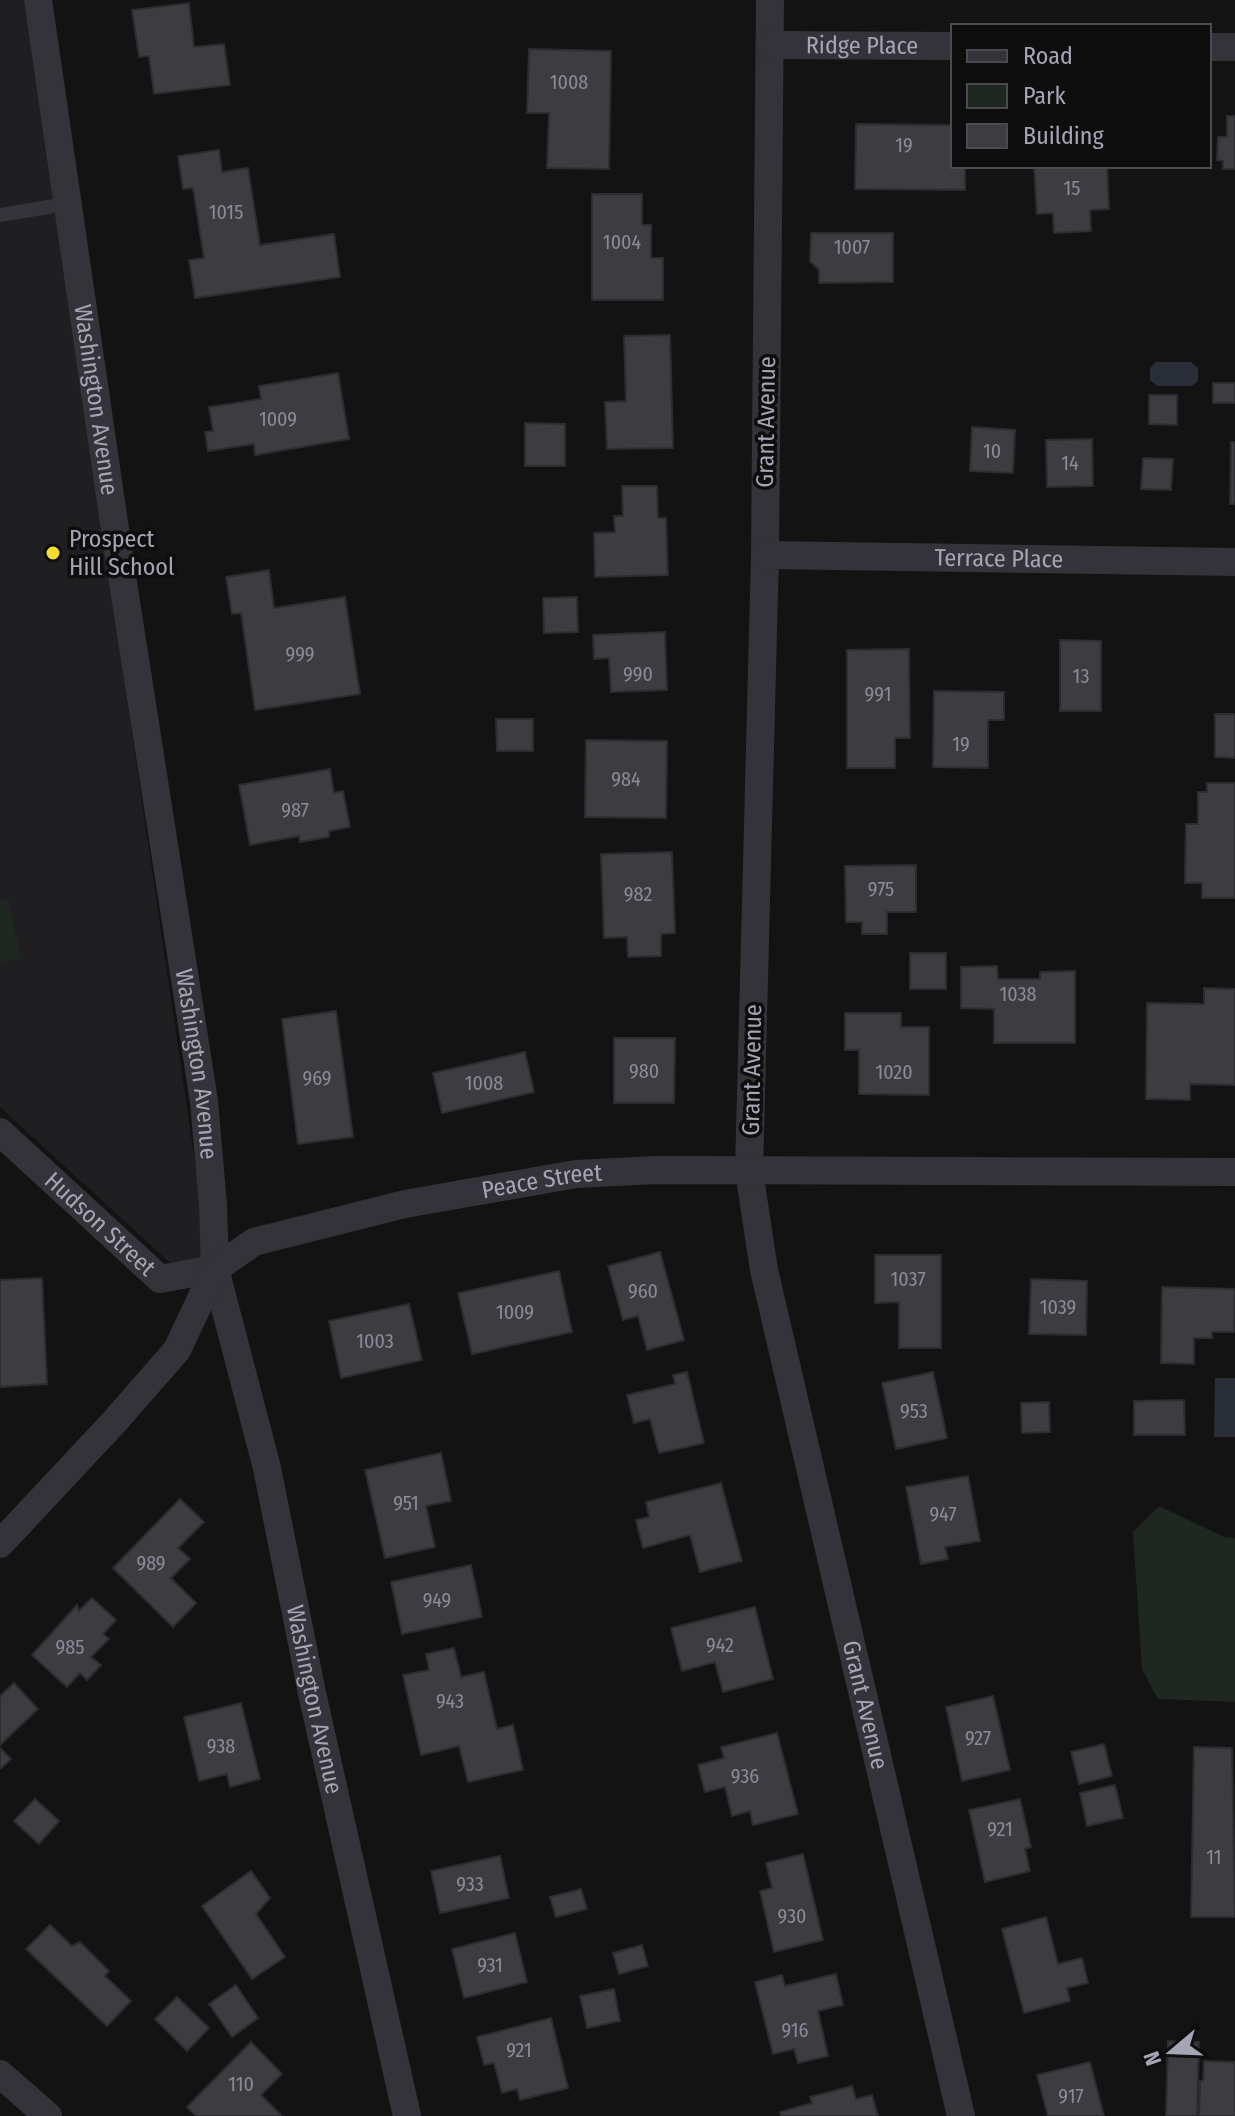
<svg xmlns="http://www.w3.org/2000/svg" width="1235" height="2116" font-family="'Fira Sans Condensed',sans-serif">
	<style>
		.built { fill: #1f1f21 }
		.green { fill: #1f2721 }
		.water { fill: #292e38 }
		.building { fill: #3d3c41; stroke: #2d2c30; stroke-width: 2 }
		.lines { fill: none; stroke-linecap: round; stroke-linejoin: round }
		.service { stroke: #343339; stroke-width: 14 }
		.minor { stroke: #343339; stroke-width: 28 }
		.poi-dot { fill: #f4de2a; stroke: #0e0e0f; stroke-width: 3 }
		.labels { text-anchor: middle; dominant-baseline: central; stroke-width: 7; stroke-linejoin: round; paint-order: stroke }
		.number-label { font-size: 20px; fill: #8a8b98 }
		.street-label { font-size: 24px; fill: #a4a5b5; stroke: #0e0e0f }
		.poi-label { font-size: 24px; fill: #a4a5b5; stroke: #0e0e0f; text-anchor: start }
	</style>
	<rect width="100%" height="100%" fill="#131314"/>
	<!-- built -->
	<polygon class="built" points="0,0 24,0 209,1258 178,1270 0,1107"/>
	<!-- green -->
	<g class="green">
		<polygon points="8,900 21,958 0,962 0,901"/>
		<polygon points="1159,1506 1224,1537 1235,1538 1235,1702 1158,1699 1142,1669 1133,1532"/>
	</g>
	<!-- water -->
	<g class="water">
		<polygon points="1156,362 1191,362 1198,368 1198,381 1192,386 1157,386 1150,380 1150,368"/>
		<polygon points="1215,1378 1235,1378 1235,1437 1214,1437"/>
	</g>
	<!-- building -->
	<g class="building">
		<polygon points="189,3 194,47 224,44 230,85 154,94 149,56 139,57 132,10"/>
		<polygon points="529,49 611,51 609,169 547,168 549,113 527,113"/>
		<polygon points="1227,116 1235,116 1235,169 1223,169 1223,161 1217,160 1218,137 1227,137"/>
		<polygon points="856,124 953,125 953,166 965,166 965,190 855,189"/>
		<polygon points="219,150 222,172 248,168 260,245 334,234 340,277 195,298 189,260 204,258 193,188 183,189 178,156"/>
		<polygon points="1034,166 1107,166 1109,209 1090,210 1091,231 1054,233 1053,213 1037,214"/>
		<polygon points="592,194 642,194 642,225 651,225 651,258 663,258 663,300 592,300"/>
		<polygon points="811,233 893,233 893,282 819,283 819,270 810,261"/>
		<polygon points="670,335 673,448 607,449 605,402 626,401 624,336"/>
		<polygon points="338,373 349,439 255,455 254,444 208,451 205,432 213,431 209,407 261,399 259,386"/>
		<rect x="1213" y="383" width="22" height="20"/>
		<polygon points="1149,395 1177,395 1177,425 1149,424"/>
		<polygon points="525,423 565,424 565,466 525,466"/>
		<polygon points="972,427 1015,430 1013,473 970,471"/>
		<polygon points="1092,439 1093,486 1047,487 1046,440"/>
		<polygon points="1231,442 1235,442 1235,504 1230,504"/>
		<polygon points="1143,458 1173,459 1171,490 1141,489"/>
		<polygon points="622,486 657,486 658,518 666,518 668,575 595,577 594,533 615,532 614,516 623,516"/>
		<polygon points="269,570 274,608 345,597 360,694 255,710 241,613 232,614 226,577"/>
		<polygon points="577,597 578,632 544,633 543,598"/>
		<polygon points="665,632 667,690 611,692 609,658 594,659 593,635"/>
		<polygon points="1060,640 1101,641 1101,711 1060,711"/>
		<polygon points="909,649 910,738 895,738 895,768 847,768 847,650"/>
		<polygon points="934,691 1004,692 1004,720 988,720 988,768 933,767"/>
		<polygon points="1215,714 1235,714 1235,758 1215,757"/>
		<polygon points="496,719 533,719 533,751 497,751"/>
		<polygon points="586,740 667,741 666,818 585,817"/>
		<polygon points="330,769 334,793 343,791 350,827 329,831 329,837 300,842 299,836 250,845 239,785"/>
		<polygon points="1207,783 1235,783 1235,898 1202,898 1202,883 1185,883 1186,824 1198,824 1198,792 1207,792"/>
		<polygon points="672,852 675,933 661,934 661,956 628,957 627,937 604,938 601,854"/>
		<polygon points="916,865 916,912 887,912 887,934 862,934 862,922 846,922 845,866"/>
		<rect x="910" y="953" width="36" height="36"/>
		<polygon points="997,966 998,979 1040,979 1040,972 1075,971 1075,1043 994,1043 994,1009 961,1008 961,967"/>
		<polygon points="1204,988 1235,989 1235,1085 1190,1084 1190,1100 1146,1099 1147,1003 1204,1004"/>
		<polygon points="336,1011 353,1137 298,1144 282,1019"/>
		<polygon points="845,1013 901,1013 901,1027 929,1027 929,1095 859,1094 859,1050 845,1050"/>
		<polygon points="614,1038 675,1038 674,1103 614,1103"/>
		<polygon points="525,1052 534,1092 442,1113 433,1073"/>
		<polygon points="660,1252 684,1340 647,1350 638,1316 623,1320 608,1266"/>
		<polygon points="875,1255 941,1255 941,1348 899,1348 899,1302 875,1303"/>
		<polygon points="559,1271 572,1332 472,1354 458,1293"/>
		<polygon points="42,1278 47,1384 0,1387 0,1280"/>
		<polygon points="1031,1279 1087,1281 1086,1335 1029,1334"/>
		<polygon points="1162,1287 1235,1289 1234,1332 1212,1332 1212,1338 1194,1338 1194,1364 1161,1363"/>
		<polygon points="409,1304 422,1360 341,1378 329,1321"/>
		<polygon points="687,1372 704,1443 659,1453 650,1419 634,1423 627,1395 675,1384 673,1375"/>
		<polygon points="933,1372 947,1438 896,1449 882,1383"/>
		<polygon points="1184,1400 1185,1435 1134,1435 1134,1401"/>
		<polygon points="1049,1402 1050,1432 1022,1433 1021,1403"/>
		<polygon points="441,1453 451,1501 426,1506 435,1547 385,1558 365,1470"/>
		<polygon points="968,1476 980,1541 945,1547 948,1559 921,1564 906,1487"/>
		<polygon points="721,1483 742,1561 700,1572 690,1535 643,1548 636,1520 649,1517 646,1502"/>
		<polygon points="180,1499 204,1522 178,1548 190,1559 171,1578 196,1603 173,1627 113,1568"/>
		<polygon points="471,1565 482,1617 402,1634 391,1582"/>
		<polygon points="92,1598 116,1620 103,1634 109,1639 91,1657 101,1665 87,1680 80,1673 67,1687 32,1655 77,1605 79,1611"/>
		<polygon points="755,1607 773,1679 723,1692 715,1662 682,1671 671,1628"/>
		<polygon points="454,1648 461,1677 484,1672 497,1729 513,1725 523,1770 468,1782 459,1746 421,1755 403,1675 429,1670 426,1654"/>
		<polygon points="14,1683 38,1709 0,1745 0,1696"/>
		<polygon points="993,1696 1010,1770 962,1781 946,1707"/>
		<polygon points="241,1703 260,1779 230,1787 227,1774 199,1781 184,1717"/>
		<polygon points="777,1733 798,1814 753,1825 750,1811 732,1816 725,1787 705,1792 698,1765 724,1758 721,1747"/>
		<polygon points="1104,1744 1112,1776 1079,1784 1071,1752"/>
		<polygon points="1194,1747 1232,1748 1235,1917 1191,1917"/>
		<polygon points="0,1748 11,1759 0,1769"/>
		<polygon points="1115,1785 1123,1818 1087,1826 1080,1793"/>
		<polygon points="35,1799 59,1821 39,1844 14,1821"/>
		<polygon points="1020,1799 1031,1847 1025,1849 1030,1871 985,1882 969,1810"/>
		<polygon points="803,1854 823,1940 774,1952 760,1891 772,1888 766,1863"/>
		<polygon points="500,1856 509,1898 440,1913 431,1871"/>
		<polygon points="251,1871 270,1898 256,1914 285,1957 252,1979 202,1906"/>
		<polygon points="581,1889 587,1909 556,1917 550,1897"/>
		<polygon points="1046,1917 1058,1964 1082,1958 1088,1983 1067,1988 1070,2001 1024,2013 1002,1929"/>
		<polygon points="50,1925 72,1946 80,1942 109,1971 105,1976 131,2001 107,2026 26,1949"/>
		<polygon points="515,1933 527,1982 464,1998 452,1949"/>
		<polygon points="642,1945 648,1966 619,1974 613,1953"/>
		<polygon points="836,1974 843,2005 818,2011 828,2056 798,2063 794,2049 773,2054 755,1982 782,1975 785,1986"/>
		<polygon points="236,1985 258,2018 232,2037 209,2004"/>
		<polygon points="614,1989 620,2021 587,2028 580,1996"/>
		<polygon points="177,1997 209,2028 187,2051 155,2019"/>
		<polygon points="551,2018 568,2088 520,2100 517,2089 502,2093 494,2063 484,2065 477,2037"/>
		<polygon points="1168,2041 1199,2042 1197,2116 1166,2116"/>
		<polygon points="251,2042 282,2074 261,2095 282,2116 196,2116 187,2107"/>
		<polygon points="1204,2061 1235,2062 1235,2116 1199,2116 1200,2081 1203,2081"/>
		<polygon points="1090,2062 1104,2116 1048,2116 1037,2075"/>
		<polygon points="852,2086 856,2099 872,2095 878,2116 781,2116 780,2112 812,2103 810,2097"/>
	</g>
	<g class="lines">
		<!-- service -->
		<polyline class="service" points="0,215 66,204"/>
		<!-- minor -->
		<g class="minor">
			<path id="s1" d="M38,0L119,557L204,1101L213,1205L215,1269L267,1468L312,1693L407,2116"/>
			<path id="s2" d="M770,0L765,555L749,1171L764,1270L961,2116"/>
			<path id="s3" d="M770,45L953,46"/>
			<polyline points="1209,47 1235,47"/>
			<path id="s4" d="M765,555L1235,562"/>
			<path id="s5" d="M0,1132L160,1279L215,1269"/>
			<path id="s6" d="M0,1544L115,1421L177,1350L215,1269L254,1242L405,1204L576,1174L656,1170L1235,1172"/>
			<polyline points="0,2074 48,2116"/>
		</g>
	</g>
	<!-- markers -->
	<circle class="poi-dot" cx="53" cy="553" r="8"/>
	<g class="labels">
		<!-- number labels -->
		<g class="number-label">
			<text x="569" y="82">1008</text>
			<text x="904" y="145">19</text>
			<text x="1072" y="188">15</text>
			<text x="226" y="212">1015</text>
			<text x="622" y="242">1004</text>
			<text x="852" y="247">1007</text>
			<text x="278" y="419">1009</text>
			<text x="992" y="451">10</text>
			<text x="1070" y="463">14</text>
			<text x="300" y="654">999</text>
			<text x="638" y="674">990</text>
			<text x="1081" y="676">13</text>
			<text x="878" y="694">991</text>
			<text x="961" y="744">19</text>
			<text x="626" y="779">984</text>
			<text x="295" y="810">987</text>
			<text x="881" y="889">975</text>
			<text x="638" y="894">982</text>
			<text x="1018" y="994">1038</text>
			<text x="644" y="1071">980</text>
			<text x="894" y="1072">1020</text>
			<text x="317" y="1078">969</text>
			<text x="484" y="1083">1008</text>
			<text x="908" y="1279">1037</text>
			<text x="643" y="1291">960</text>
			<text x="1058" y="1307">1039</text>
			<text x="515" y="1312">1009</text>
			<text x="375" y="1341">1003</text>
			<text x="914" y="1411">953</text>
			<text x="406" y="1503">951</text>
			<text x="943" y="1514">947</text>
			<text x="151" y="1563">989</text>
			<text x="437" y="1600">949</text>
			<text x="720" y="1645">942</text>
			<text x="70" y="1647">985</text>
			<text x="450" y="1701">943</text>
			<text x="978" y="1738">927</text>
			<text x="221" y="1746">938</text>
			<text x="745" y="1776">936</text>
			<text x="1000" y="1829">921</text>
			<text x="1214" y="1857">11</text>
			<text x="470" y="1884">933</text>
			<text x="792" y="1916">930</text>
			<text x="490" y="1965">931</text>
			<text x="795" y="2030">916</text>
			<text x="519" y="2050">921</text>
			<text x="241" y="2084">110</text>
			<text x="1071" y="2096">917</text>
		</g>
		<!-- street labels -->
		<g class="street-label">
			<text stroke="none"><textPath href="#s3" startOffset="92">Ridge Place</textPath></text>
			<text stroke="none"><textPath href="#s1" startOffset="404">Washington Avenue</textPath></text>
			<text transform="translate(766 422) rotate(-89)">Grant Avenue</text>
			<text stroke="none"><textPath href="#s4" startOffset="234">Terrace Place</textPath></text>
			<text stroke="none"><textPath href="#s1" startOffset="1076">Washington Avenue</textPath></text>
			<text transform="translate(752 1070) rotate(-89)">Grant Avenue</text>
			<text stroke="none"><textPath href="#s6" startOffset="694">Peace Street</textPath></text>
			<text stroke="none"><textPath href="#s5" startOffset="136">Hudson Street</textPath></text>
			<text stroke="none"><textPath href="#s1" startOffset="1724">Washington Avenue</textPath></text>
			<text stroke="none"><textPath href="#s2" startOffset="1718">Grant Avenue</textPath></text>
		</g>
		<!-- poi labels -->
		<g class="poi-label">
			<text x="69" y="539">Prospect<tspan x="69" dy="28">Hill School</tspan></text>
		</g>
	</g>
	<!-- legend -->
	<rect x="951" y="24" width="260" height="144" fill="#0e0e0f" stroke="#4a4a51" stroke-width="2"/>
	<rect x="967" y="50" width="40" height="12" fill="#343339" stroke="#4a4a51" stroke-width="2"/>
	<text x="1023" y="64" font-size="24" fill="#a4a5b5">Road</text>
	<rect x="967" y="84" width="40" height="24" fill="#1f2721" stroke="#4a4a51" stroke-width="2"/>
	<text x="1023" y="104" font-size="24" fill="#a4a5b5">Park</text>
	<rect x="967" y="124" width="40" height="24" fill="#3d3c41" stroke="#4a4a51" stroke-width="2"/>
	<text x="1023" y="144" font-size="24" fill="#a4a5b5">Building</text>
	<!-- north arrow -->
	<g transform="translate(1171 2052) rotate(251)" stroke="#0e0e0f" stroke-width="6" paint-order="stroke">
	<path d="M0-6L14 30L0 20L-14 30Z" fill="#a4a5b5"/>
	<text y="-12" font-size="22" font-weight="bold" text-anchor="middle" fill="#a4a5b5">N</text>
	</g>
</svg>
